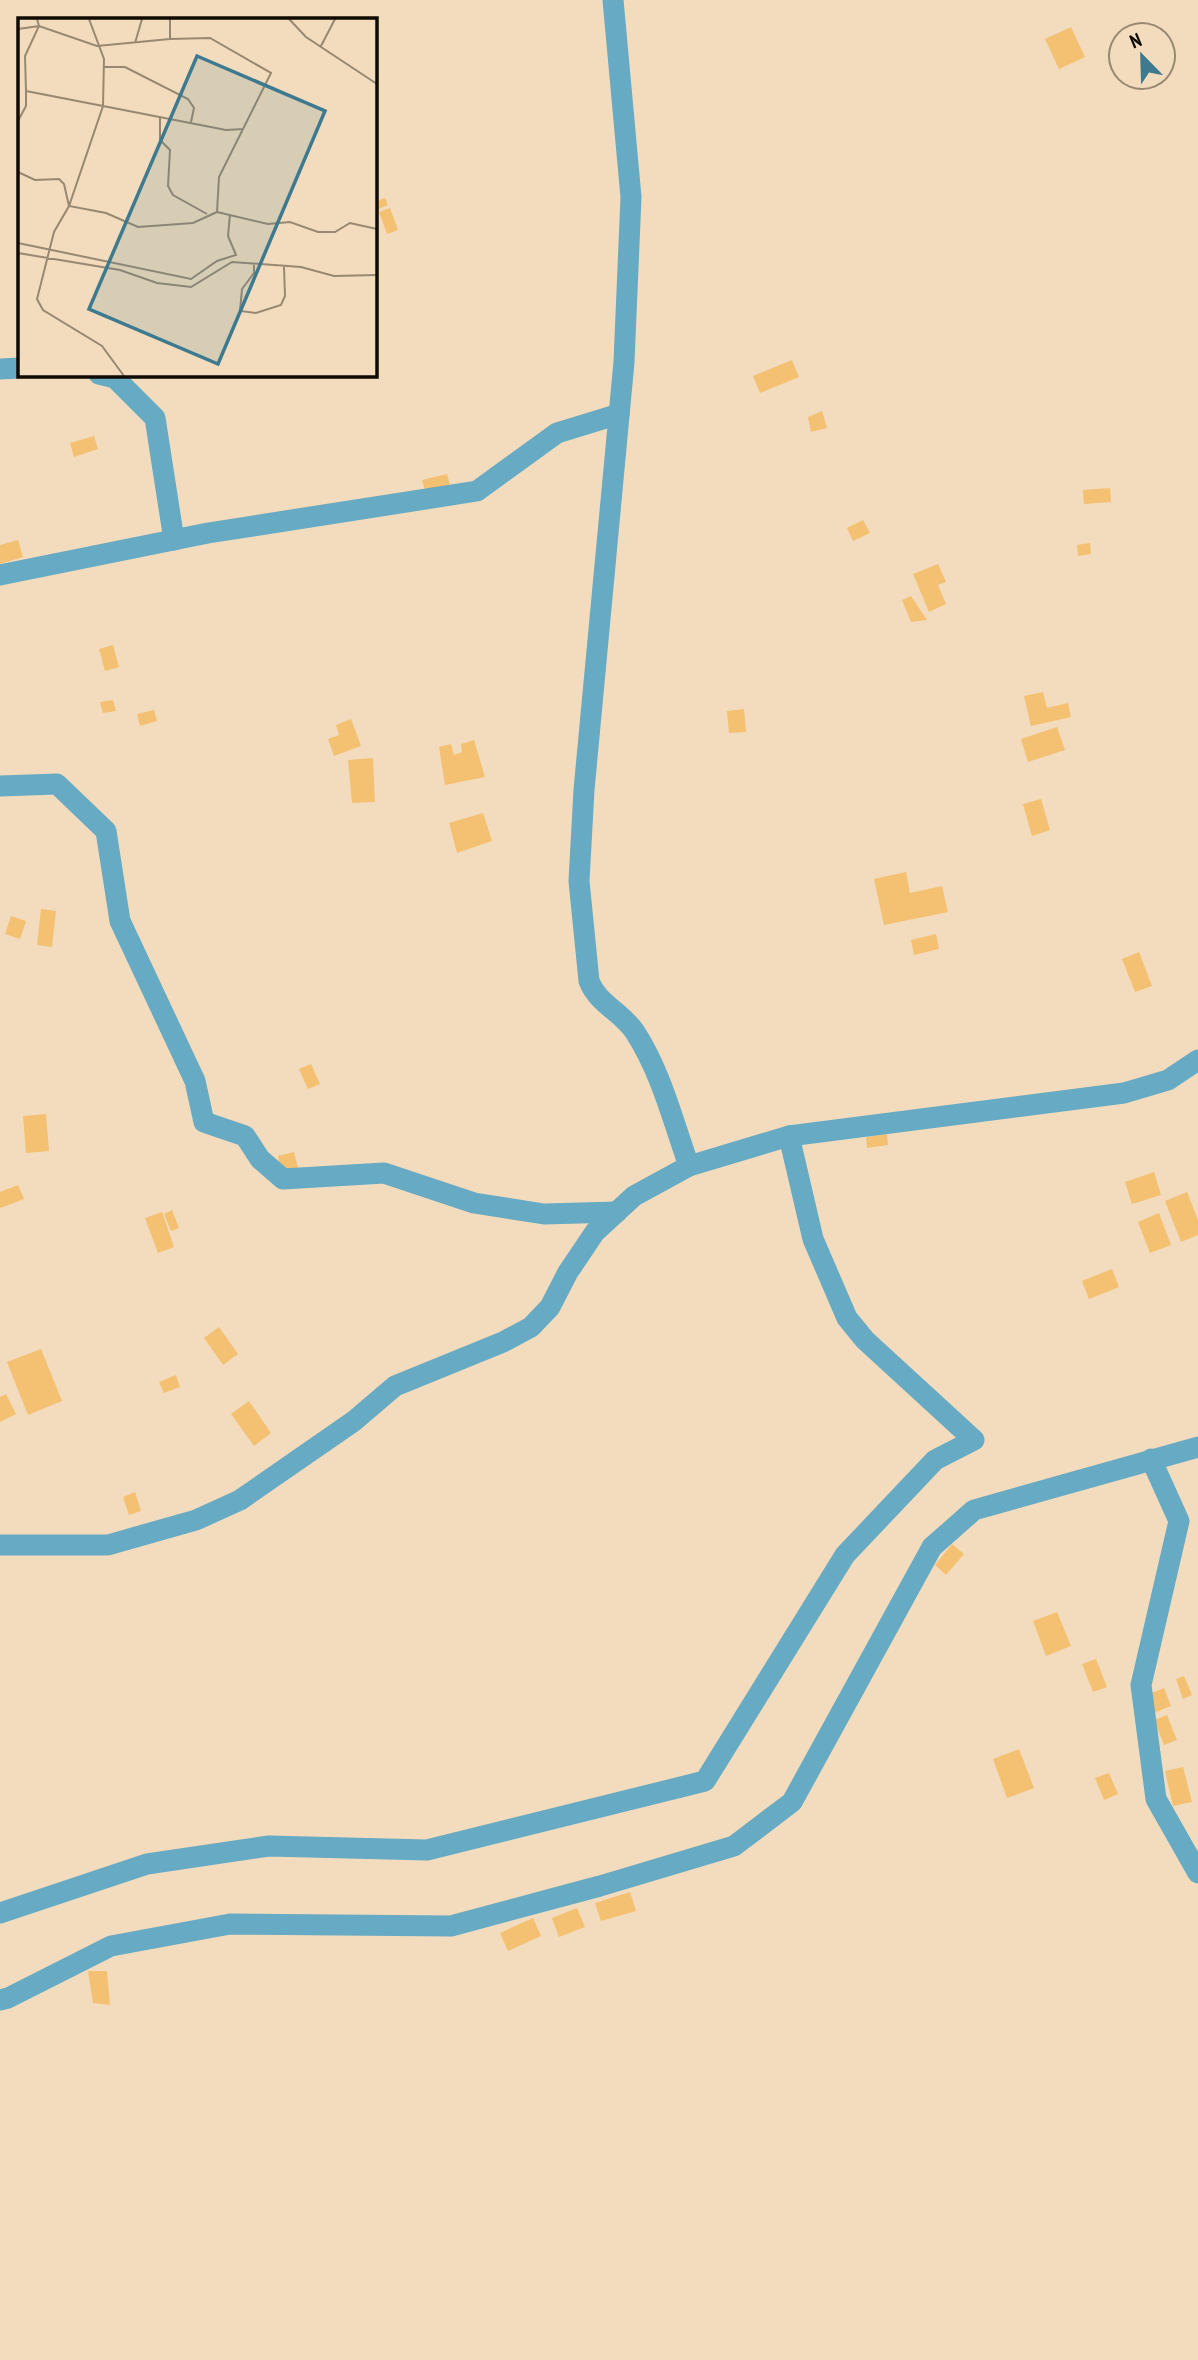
<svg xmlns="http://www.w3.org/2000/svg" width="1198" height="2360" font-family="'PT Sans Narrow',sans-serif">
	<style>
		.building { fill: #f4c072 }
		.lines { fill: none; stroke-linecap: round; stroke-linejoin: round }
		.minor { stroke: #67aac3; stroke-width: 21 }
		.inset-road { fill: none; stroke: #988872; stroke-width: 2 }
		.view { fill: #3d7a90; fill-opacity: 0.15; stroke: #3d7a90; stroke-width: 3.5 }
		.inset-edge { fill: none; stroke: #110a02; stroke-width: 3.5 }
	</style>
	<rect width="100%" height="100%" fill="#f2dcbd"/>
	<!-- building -->
	<g class="building">
		<polygon points="1071,27 1085,57 1059,69 1045,39"/>
		<polygon points="385,198 388,205 374,211 374,202"/>
		<polygon points="390,208 398,230 387,234 379,212"/>
		<polygon points="792,360 799,377 760,393 753,376"/>
		<polygon points="822,411 827,428 811,432 808,417"/>
		<polygon points="94,436 98,449 74,457 70,443"/>
		<polygon points="447,474 451,488 426,494 422,480"/>
		<polygon points="1110,488 1111,502 1084,504 1083,490"/>
		<polygon points="863,520 870,533 853,541 847,528"/>
		<polygon points="18,540 23,557 0,564 0,545"/>
		<polygon points="1090,543 1091,554 1078,556 1077,545"/>
		<polygon points="938,564 946,582 938,585 946,604 929,612 913,574"/>
		<polygon points="911,596 927,620 911,622 902,600"/>
		<polygon points="113,645 119,667 105,671 99,649"/>
		<polygon points="1043,692 1047,708 1068,703 1071,717 1031,726 1024,696"/>
		<polygon points="113,700 116,711 103,713 100,702"/>
		<polygon points="744,709 746,732 729,733 727,711"/>
		<polygon points="154,710 157,721 140,726 137,714"/>
		<polygon points="351,719 361,746 334,756 328,739 339,735 336,725"/>
		<polygon points="1057,727 1065,750 1028,762 1021,739"/>
		<polygon points="474,740 485,777 445,785 439,747 451,744 454,755 462,752 461,744"/>
		<polygon points="373,758 375,802 352,803 348,760"/>
		<polygon points="1041,799 1050,830 1032,836 1023,804"/>
		<polygon points="483,813 492,841 457,853 449,823"/>
		<polygon points="906,872 910,893 942,886 948,912 884,925 874,879"/>
		<polygon points="41,909 56,911 52,947 37,945"/>
		<polygon points="11,916 26,921 20,939 5,934"/>
		<polygon points="936,934 939,949 914,955 911,940"/>
		<polygon points="1139,952 1152,986 1135,992 1122,959"/>
		<polygon points="311,1064 320,1084 308,1089 299,1069"/>
		<polygon points="46,1114 49,1151 26,1153 23,1116"/>
		<polygon points="887,1134 888,1145 867,1148 866,1137"/>
		<polygon points="294,1152 298,1168 281,1172 278,1156"/>
		<polygon points="1154,1172 1161,1195 1132,1204 1125,1182"/>
		<polygon points="18,1185 24,1199 0,1208 0,1192"/>
		<polygon points="1187,1192 1198,1220 1198,1235 1181,1242 1165,1201"/>
		<polygon points="172,1210 179,1228 171,1231 164,1214"/>
		<polygon points="162,1212 174,1247 158,1253 145,1218"/>
		<polygon points="1159,1213 1171,1245 1150,1253 1138,1222"/>
		<polygon points="1112,1269 1119,1287 1089,1299 1082,1281"/>
		<polygon points="219,1327 238,1354 223,1365 204,1338"/>
		<polygon points="41,1349 62,1401 28,1415 7,1362"/>
		<polygon points="176,1375 180,1387 164,1393 159,1382"/>
		<polygon points="6,1394 16,1414 0,1422 0,1397"/>
		<polygon points="249,1401 271,1433 254,1446 231,1414"/>
		<polygon points="135,1492 141,1511 129,1515 123,1497"/>
		<polygon points="952,1544 964,1554 946,1575 935,1565"/>
		<polygon points="1057,1612 1071,1646 1046,1656 1033,1621"/>
		<polygon points="1096,1659 1107,1687 1093,1692 1082,1664"/>
		<polygon points="1184,1676 1192,1695 1183,1699 1176,1679"/>
		<polygon points="1164,1688 1171,1706 1153,1713 1146,1695"/>
		<polygon points="1167,1715 1177,1740 1164,1745 1154,1720"/>
		<polygon points="1019,1749 1034,1788 1007,1798 993,1759"/>
		<polygon points="1183,1767 1192,1802 1173,1806 1165,1771"/>
		<polygon points="1109,1773 1118,1794 1104,1800 1095,1778"/>
		<polygon points="630,1892 636,1911 601,1921 595,1903"/>
		<polygon points="577,1908 585,1927 559,1937 552,1918"/>
		<polygon points="533,1918 541,1936 508,1951 500,1933"/>
		<polygon points="88,1971 107,1971 110,2005 93,2003"/>
	</g>
	<g class="lines">
		<!-- minor -->
		<g class="minor">
			<polyline points="0,369 19,368"/>
			<polyline points="99,374 115,378 155,418 174,540"/>
			<polyline points="0,575 208,533 477,491 557,433 619,414"/>
			<polyline points="0,786 57,784 106,831 120,921 195,1081 204,1122 245,1136 260,1159 283,1179 384,1173 474,1203 544,1214 617,1212"/>
			<polyline points="689,1166 789,1136 1124,1093 1168,1080 1198,1060"/>
			<polyline points="1151,1459 1179,1521 1141,1685 1156,1799 1198,1873"/>
			<path d="M0,1545H108L196,1520L240,1500L354,1421L395,1386L503,1342L531,1327L550,1307L568,1272L595,1232L634,1196L689,1166C673,1121 661,1072 635,1032C622,1012 598,1004 589,981L579,881L584,790L624,362L631,197L613,0"/>
			<polyline points="0,1913 147,1864 269,1846 427,1850 705,1781 845,1555 935,1460 974,1440 865,1340 847,1318 813,1239 789,1136"/>
			<polyline points="0,2000 8,1998 111,1946 230,1924 451,1926 600,1886 734,1846 792,1802 932,1547 974,1510 1198,1447"/>
		</g>
	</g>
	<!-- overview -->
	<g transform="translate(18 18)">
		<rect width="359" height="359" fill="#f2dcbd"/>
		<path class="inset-road" d="M71,1L86,41L85,88L51,188L36,214L19,281L25,292L84,328L106,358M271,1L288,19L359,66M0,11L21,8L79,28L152,21M117,25L124,1M303,28L317,1M85,49H107L170,81L176,90L173,104M8,73L7,38L21,8L19,1M142,98V122L152,132L150,168L155,177L189,196M0,103L8,88V73L208,112L226,111M0,154L17,162L41,161L46,166L51,188L88,195L120,209L175,205L199,194L201,159L253,55L192,20L152,21V1M199,194L250,206L272,204L300,214H317L332,205L359,211M0,225L173,261L199,243L218,237L210,218L212,196M0,235L102,252L139,265L173,269L214,244L283,249L316,258L359,257M236,247V255L224,271L222,293L238,295L263,287L267,278L266,249"/>
		<path class="view" d="M179,38L307,93L200,346L71,291Z"/>
		<rect width="359" height="359" class="inset-edge"/>
	</g>
	<!-- north arrow -->
	<g transform="translate(1142 56) rotate(337)"><circle r="33" fill="#f2dcbd" stroke="#988872" stroke-width="2"/>
	<path d="M0-5L12 26L0 18L-12 26Z" fill="#3d7a90"/>
	<text y="-10" font-size="19" font-weight="bold" text-anchor="middle" fill="#110a02">N</text>
	</g>
</svg>
